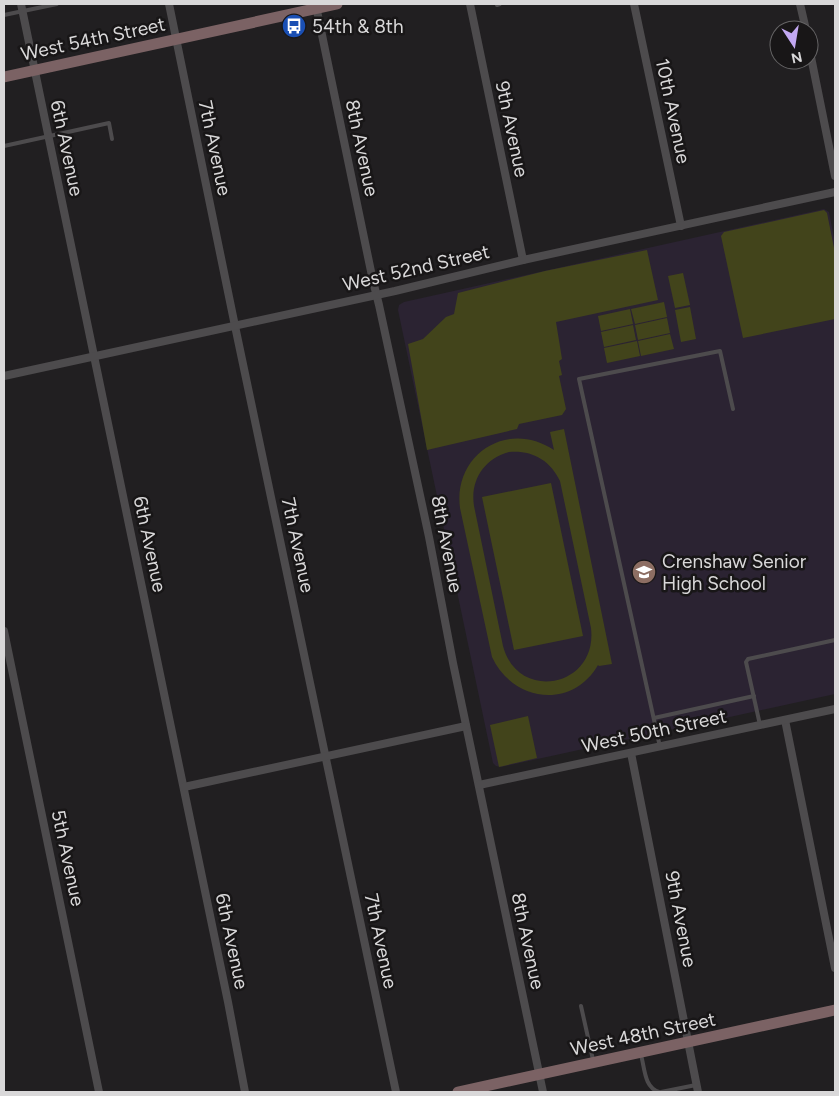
<svg xmlns="http://www.w3.org/2000/svg" width="839" height="1096" font-family="Figtree,sans-serif">
	<style>
		.education { fill: #2b2332 }
		.green { fill: #42441b; fill-rule: evenodd }
		.lines { fill: none; stroke-linecap: round; stroke-linejoin: round }
		.lane { stroke: #4d4b4d; stroke-width: 4 }
		.street { stroke: #4d4b4d; stroke-width: 8 }
		.secondary { stroke: #7b6264; stroke-width: 11 }
		.labels { text-anchor: middle; dominant-baseline: central; stroke-width: 5; stroke-linejoin: round; paint-order: stroke }
		.poi-label { font-size: 19px; fill: #d9d8d9; stroke: #181617; text-anchor: start }
		.street-label { font-size: 19px; fill: #d9d8d9; stroke: #181617 }
	</style>
	<rect width="100%" height="100%" fill="#211f21"/>
	<!-- education -->
	<polygon class="education" points="824,209 829,212 835,243 835,694 501,767 496,766 493,763 398,310 399,305 404,302"/>
	<!-- green -->
	<g class="green">
		<polygon points="824,210 827,213 835,253 835,319 743,338 721,236 724,232"/>
		<polygon points="647,250 658,300 556,322 562,359 559,361 562,375 559,376 566,409 562,415 519,424 517,429 427,450 408,344 423,339 446,317 454,314 458,293 545,271"/>
		<polygon points="683,273 690,305 675,308 668,276"/>
		<polygon points="664,302 667,317 635,324 631,309"/>
		<polygon points="690,307 696,339 681,342 675,310"/>
		<polygon points="630,309 633,324 601,331 598,316"/>
		<polygon points="667,318 670,333 638,340 635,325"/>
		<polygon points="633,325 636,340 604,347 601,332"/>
		<polygon points="670,334 674,349 641,356 638,341"/>
		<polygon points="637,341 640,356 607,363 604,348"/>
		<path d="M564,429L612,664L599,666L598,665C572,710 513,702 492,657L460,508C453,454 508,419 554,450L550,432ZM509,452C532,450 550,460 560,481L591,628C598,687 518,703 503,646L474,506C470,480 484,459 509,452Z"/>
		<polygon points="551,483 583,636 514,650 482,497"/>
		<polygon points="528,716 537,758 499,767 490,725"/>
	</g>
	<g class="lines">
		<!-- lane -->
		<g class="lane">
			<polyline points="497,5 500,4"/>
			<polyline points="4,15 57,4"/>
			<polyline points="4,146 109,123 112,139"/>
			<polyline points="654,718 754,696"/>
			<polyline points="760,725 746,662 748,659 835,640"/>
			<polyline points="660,747 579,379 720,351 733,409"/>
			<polyline points="581,1006 593,1060"/>
			<path d="M641,1055C645,1069 644,1087 659,1092"/>
			<polyline points="661,1092 696,1085"/>
		</g>
		<!-- street -->
		<g class="street">
			<polyline points="21,4 228,1002 245,1092"/>
			<polyline points="169,4 235,326 396,1092"/>
			<polyline points="470,4 523,260"/>
			<polyline points="634,4 681,226"/>
			<polyline points="800,4 806,30"/>
			<polyline points="316,6 373,281 379,305 429,537 453,663 543,1092"/>
			<polyline points="809,47 835,176"/>
			<polyline points="4,376 395,291 523,260 835,192"/>
			<polyline points="4,631 99,1092"/>
			<polyline points="785,720 835,968"/>
			<polyline points="631,753 698,1092"/>
			<polyline points="479,785 835,709"/>
			<polyline points="184,787 466,726"/>
		</g>
		<!-- secondary -->
		<g class="secondary">
			<polyline points="4,77 337,4"/>
			<polyline points="458,1092 835,1010"/>
		</g>
	</g>
	<!-- icons -->
	<defs>
		<g id="bus-disc" transform="scale(1.25)"><circle r="9.5" fill="#1a4fb4" stroke="#181617"/><path d="M-5-6H5V4H4V6H2V4H-2V6H-4V4H-5ZM-3.5-4V0h7V-4ZM-3.5 1.2v1.5H-2V1.2ZM2 1.2v1.5H3.5V1.2Z" fill="#fff"/></g>
		<g id="school-disc" transform="scale(1.25)"><circle r="9.5" fill="#8d6e63" stroke="#181617"/><path d="M0-5L7-2L0 1L-7-2ZM-4 1L0 2.5L4 1V4Q0 6-4 4Z" fill="#fff"/></g>
	</defs>
	<g fill-rule="evenodd">
		<use href="#bus-disc" x="294" y="26"/>
		<use href="#school-disc" x="644" y="572"/>
	</g>
	<g class="labels">
		<!-- poi labels -->
		<g class="poi-label">
			<text x="312" y="26">54th &amp; 8th</text>
			<text x="662" y="561">Crenshaw Senior<tspan x="662" dy="22">High School</tspan></text>
		</g>
		<!-- street labels -->
		<g class="street-label">
			<text transform="translate(93 39) rotate(-12)">West 54th Street</text>
			<text transform="translate(673 111) rotate(78)">10th Avenue</text>
			<text transform="translate(512 129) rotate(78)">9th Avenue</text>
			<text transform="translate(67 148) rotate(78)">6th Avenue</text>
			<text transform="translate(215 148) rotate(78)">7th Avenue</text>
			<text transform="translate(362 148) rotate(78)">8th Avenue</text>
			<text transform="translate(416 268) rotate(-13)">West 52nd Street</text>
			<text transform="translate(150 544) rotate(78)">6th Avenue</text>
			<text transform="translate(447 544) rotate(79)">8th Avenue</text>
			<text transform="translate(298 545) rotate(78)">7th Avenue</text>
			<text transform="translate(654 731) rotate(-12)">West 50th Street</text>
			<text transform="translate(68 858) rotate(78)">5th Avenue</text>
			<text transform="translate(681 919) rotate(79)">9th Avenue</text>
			<text transform="translate(232 941) rotate(78)">6th Avenue</text>
			<text transform="translate(381 941) rotate(78)">7th Avenue</text>
			<text transform="translate(528 941) rotate(78)">8th Avenue</text>
			<text transform="translate(643 1034) rotate(-12)">West 48th Street</text>
		</g>
	</g>
	<!-- border -->
	<rect width="839" height="1096" fill="none" stroke="#d9d8d9" stroke-width="10"/>
	<!-- north arrow -->
	<g transform="translate(794 45) rotate(168)"><circle r="24" fill="#181617" stroke="#656465"/>
	<path d="M0-4L9 19L0 12L-9 19Z" fill="#c2a8f2"/>
	<text y="-8" font-size="14" font-weight="bold" text-anchor="middle" fill="#d9d8d9">N</text>
	</g>
</svg>
